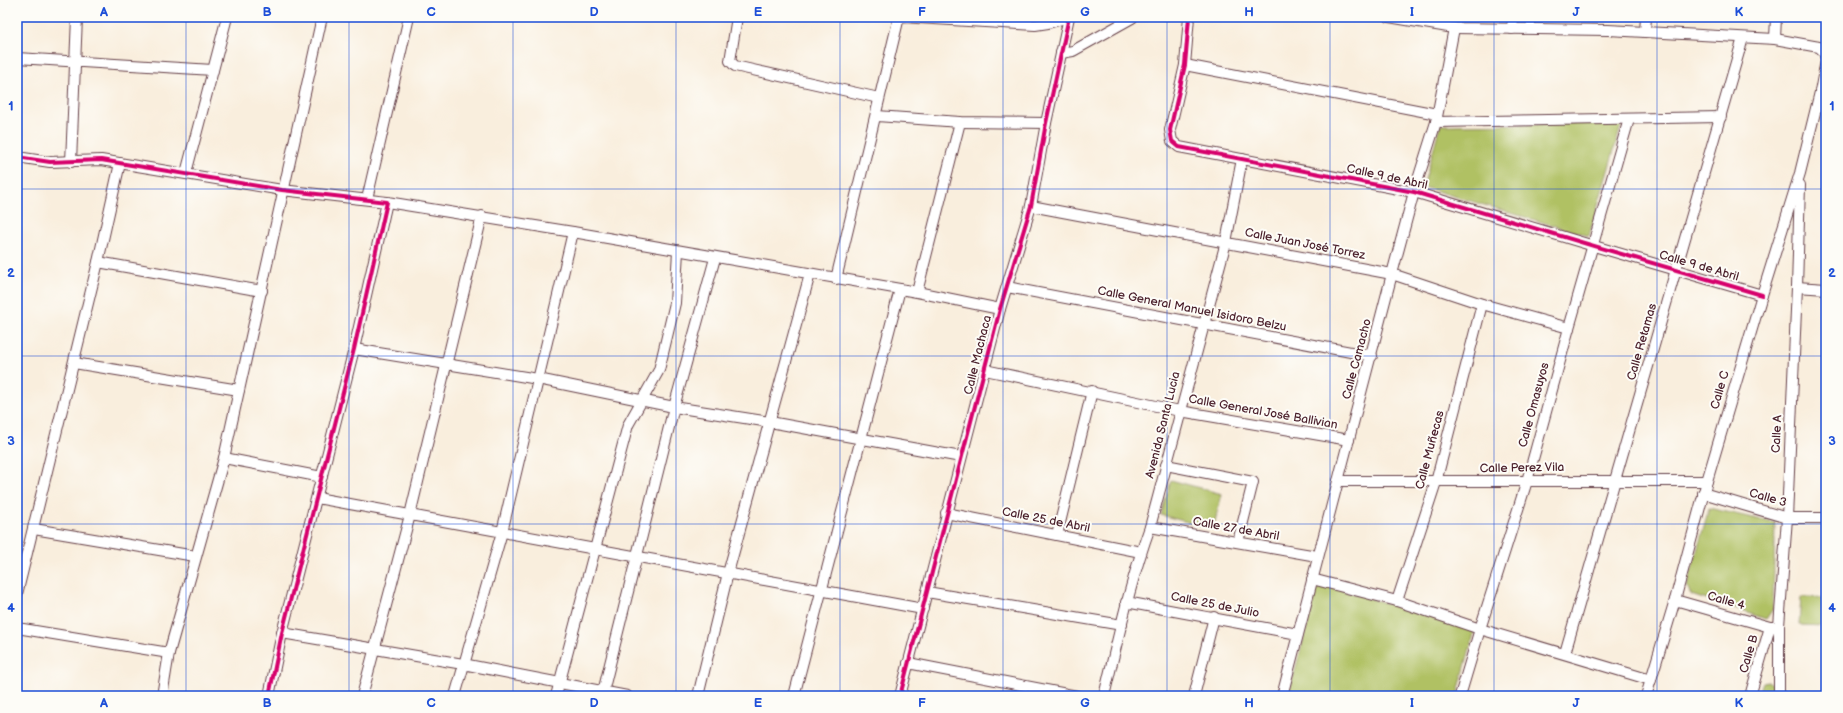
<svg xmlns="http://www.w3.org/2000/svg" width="1843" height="713" font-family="'Balsamiq Sans',sans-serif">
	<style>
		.green { fill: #b0c164; stroke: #7d7048 }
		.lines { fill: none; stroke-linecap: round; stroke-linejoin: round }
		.minor-casing { stroke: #643e46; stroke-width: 12 }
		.minor { stroke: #fff; stroke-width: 10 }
		.cycleway-casing { stroke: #fdfcf7; stroke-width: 6 }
		.cycleway { stroke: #d6006c; stroke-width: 4 }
		.grid { fill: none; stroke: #1d4ed8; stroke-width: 1; stroke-opacity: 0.55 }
		.labels { text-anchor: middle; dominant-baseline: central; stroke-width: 4; stroke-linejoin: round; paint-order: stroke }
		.street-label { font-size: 12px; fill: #4a1f2b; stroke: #fdfcf7 }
		.neatline { fill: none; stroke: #1d4ed8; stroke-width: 1.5 }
		.grid-label { font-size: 13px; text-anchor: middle; font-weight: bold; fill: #1d4ed8 }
	</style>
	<rect width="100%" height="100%" fill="#fdfcf7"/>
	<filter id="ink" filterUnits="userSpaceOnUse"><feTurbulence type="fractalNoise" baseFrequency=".025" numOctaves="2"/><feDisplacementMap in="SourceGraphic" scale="8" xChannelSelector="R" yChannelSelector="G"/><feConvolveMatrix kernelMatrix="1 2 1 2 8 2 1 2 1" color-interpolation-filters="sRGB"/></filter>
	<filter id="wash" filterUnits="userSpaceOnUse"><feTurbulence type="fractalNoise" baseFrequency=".012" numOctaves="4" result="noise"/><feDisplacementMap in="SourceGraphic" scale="16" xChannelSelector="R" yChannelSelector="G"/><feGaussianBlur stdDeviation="0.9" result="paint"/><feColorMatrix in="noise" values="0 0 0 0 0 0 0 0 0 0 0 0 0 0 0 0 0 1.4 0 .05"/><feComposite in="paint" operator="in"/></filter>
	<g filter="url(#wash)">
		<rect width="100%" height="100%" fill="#f9eedd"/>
		<!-- green -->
		<g class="green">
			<polygon points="1622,123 1589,236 1423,187 1440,125"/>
			<polygon points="1171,480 1222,494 1213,529 1161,515"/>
			<polygon points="1709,508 1775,523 1773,609 1766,619 1691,595 1687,586"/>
			<polygon points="1319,583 1475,630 1457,696 1288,696"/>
			<polygon points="1801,597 1826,598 1826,626 1799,625"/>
			<polygon points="1768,681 1773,685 1772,696 1758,696 1763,682"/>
		</g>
	</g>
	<g filter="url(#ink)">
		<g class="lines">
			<!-- minor casing -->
			<g class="minor-casing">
				<g id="minor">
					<polyline points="737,17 730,61 735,66 879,98"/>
					<polyline points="900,17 1035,25 1048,23 1069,17"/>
					<polyline points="1189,17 1185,65 1170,130 1172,141 1179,147 1414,192 1594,246 1762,295"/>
					<polyline points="1389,17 1454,28 1608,30 1775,39 1819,47 1824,52 1826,59"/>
					<polyline points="1512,29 1513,17"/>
					<polyline points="1645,32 1646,17"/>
					<polyline points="1775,39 1776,17"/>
					<polyline points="1061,53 1073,51 1132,18"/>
					<polyline points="17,58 213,70"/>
					<polyline points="1826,60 1820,92 1826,92"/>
					<polyline points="1185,65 1437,114"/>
					<polyline points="877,116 960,122 1046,123"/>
					<polyline points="1436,122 1721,117"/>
					<polyline points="17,157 50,162 101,160 282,190 387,202 354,349 282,633 269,696"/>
					<polyline points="71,162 77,17"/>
					<polyline points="186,173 227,17"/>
					<polyline points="367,199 409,17"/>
					<polyline points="387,202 573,232 917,292 1000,309"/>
					<polyline points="1031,206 1392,274 1482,304 1569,328"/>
					<polyline points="98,262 262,291"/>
					<polyline points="836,279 899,17"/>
					<polyline points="1007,287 1372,356"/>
					<polyline points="1797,287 1826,289"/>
					<polyline points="917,292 960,122"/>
					<polyline points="354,349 538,379 674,407 770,422 961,457"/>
					<polyline points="74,363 239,390"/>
					<polyline points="985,370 1180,411 1349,440"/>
					<polyline points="224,458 322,477"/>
					<polyline points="1166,465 1253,482 1238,542"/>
					<polyline points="1338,481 1707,481"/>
					<polyline points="1703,493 1787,518 1826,518"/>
					<polyline points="317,498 923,609"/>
					<polyline points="946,513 1141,552"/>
					<polyline points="1150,527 1317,556"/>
					<polyline points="34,529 195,556"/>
					<polyline points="1057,535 1092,391"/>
					<polyline points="1312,579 1397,601 1480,629 1651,680"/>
					<polyline points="927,592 1122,625"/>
					<polyline points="17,594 98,262 120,163"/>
					<polyline points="1675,600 1770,627"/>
					<polyline points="1397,601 1436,482 1482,304"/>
					<polyline points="1126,602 1298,634"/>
					<polyline points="17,628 169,653"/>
					<polyline points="282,633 463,664 627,696"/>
					<polyline points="1565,653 1743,38"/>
					<polyline points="908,663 1077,696"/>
					<polyline points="603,692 674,407 715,258"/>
					<polyline points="162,696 169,653 224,458 322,17"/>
					<polyline points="362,696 410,515 482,216"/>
					<polyline points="455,696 502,532 573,232"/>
					<polyline points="556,696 628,425 659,370 675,303 678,251"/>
					<polyline points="698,696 728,573 810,274"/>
					<polyline points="794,696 900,289"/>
					<polyline points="900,696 1000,309 1031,206 1046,123 1069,17"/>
					<path d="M1104,696C1118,639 1130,582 1150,527L1226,242L1242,159"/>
					<polyline points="1194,696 1214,617"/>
					<polyline points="1282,696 1392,274 1414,192 1436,122 1454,28"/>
					<polyline points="1460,696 1480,629 1527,481 1569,328 1629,119"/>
					<polyline points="1646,696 1675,600 1707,481 1762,295 1800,173 1820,92"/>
					<polyline points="1750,696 1770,627 1777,627"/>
					<polyline points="1779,696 1779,626 1787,518 1797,287 1800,185"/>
				</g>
			</g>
			<!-- minor -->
			<use href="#minor" class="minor"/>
			<!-- cycleway casing -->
			<g class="cycleway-casing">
				<g id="cycleway">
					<polyline points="1189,17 1185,65 1170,130 1172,141 1179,147 1414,192 1594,246 1762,295"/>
					<polyline points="17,157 50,162 101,160 282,190 387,202 354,349 282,633 269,696"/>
					<polyline points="900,696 1000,309 1031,206 1046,123 1069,17"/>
				</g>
			</g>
			<!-- cycleway -->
			<use href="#cycleway" class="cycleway"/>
		</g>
	</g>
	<!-- grid -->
	<path class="grid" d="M186,17V696M349,17V696M513,17V696M676,17V696M840,17V696M1003,17V696M1167,17V696M1330,17V696M1494,17V696M1657,17V696M17,189H1826M17,356H1826M17,524H1826"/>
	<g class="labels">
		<!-- street labels -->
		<g class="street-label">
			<text transform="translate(1387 177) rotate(12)">Calle 9 de Abril</text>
			<text transform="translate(1305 244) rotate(11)">Calle Juan José Torrez</text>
			<text transform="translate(1699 266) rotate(16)">Calle 9 de Abril</text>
			<text transform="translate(1192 309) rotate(11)">Calle General Manuel Isidoro Belzu</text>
			<text transform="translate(1642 342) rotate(-74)">Calle Retamas</text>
			<text transform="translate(978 355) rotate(-76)">Calle Machaca</text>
			<text transform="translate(1357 359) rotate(-75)">Calle Camacho</text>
			<text transform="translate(1720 390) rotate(-74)">Calle C</text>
			<text transform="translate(1534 405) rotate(-75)">Calle Omasuyos</text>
			<text transform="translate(1263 412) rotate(10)">Calle General José Ballivian</text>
			<text transform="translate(1163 425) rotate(-76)">Avenida Santa Lucia</text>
			<text transform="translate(1777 434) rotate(-87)">Calle A</text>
			<text transform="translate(1430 450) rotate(-75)">Calle Muñecas</text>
			<text transform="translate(1522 468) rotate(-1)">Calle Perez Vila</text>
			<text transform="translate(1768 498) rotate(16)">Calle 3</text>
			<text transform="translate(1046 520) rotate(11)">Calle 25 de Abril</text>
			<text transform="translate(1236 529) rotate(10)">Calle 27 de Abril</text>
			<text transform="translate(1726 601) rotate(16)">Calle 4</text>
			<text transform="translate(1215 605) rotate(11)">Calle 25 de Julio</text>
			<text transform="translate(1749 654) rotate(-74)">Calle B</text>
		</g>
	</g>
	<!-- margin -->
	<rect width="1843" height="713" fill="none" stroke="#fdfcf7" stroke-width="44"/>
	<rect x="22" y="22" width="1799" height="669" class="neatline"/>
	<g class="grid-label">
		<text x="104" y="16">A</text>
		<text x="267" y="16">B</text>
		<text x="431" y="16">C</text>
		<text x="594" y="16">D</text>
		<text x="758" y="16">E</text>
		<text x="922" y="16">F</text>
		<text x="1085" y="16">G</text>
		<text x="1249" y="16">H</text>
		<text x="1412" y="16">I</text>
		<text x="1576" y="16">J</text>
		<text x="1739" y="16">K</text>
		<text x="11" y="110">1</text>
		<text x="1832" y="110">1</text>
		<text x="11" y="277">2</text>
		<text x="1832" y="277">2</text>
		<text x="11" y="445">3</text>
		<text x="1832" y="445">3</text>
		<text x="11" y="612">4</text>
		<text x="1832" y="612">4</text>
		<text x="104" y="707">A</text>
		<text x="267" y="707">B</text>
		<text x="431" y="707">C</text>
		<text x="594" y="707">D</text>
		<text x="758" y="707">E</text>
		<text x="922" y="707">F</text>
		<text x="1085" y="707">G</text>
		<text x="1249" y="707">H</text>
		<text x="1412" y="707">I</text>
		<text x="1576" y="707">J</text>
		<text x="1739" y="707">K</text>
	</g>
</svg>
